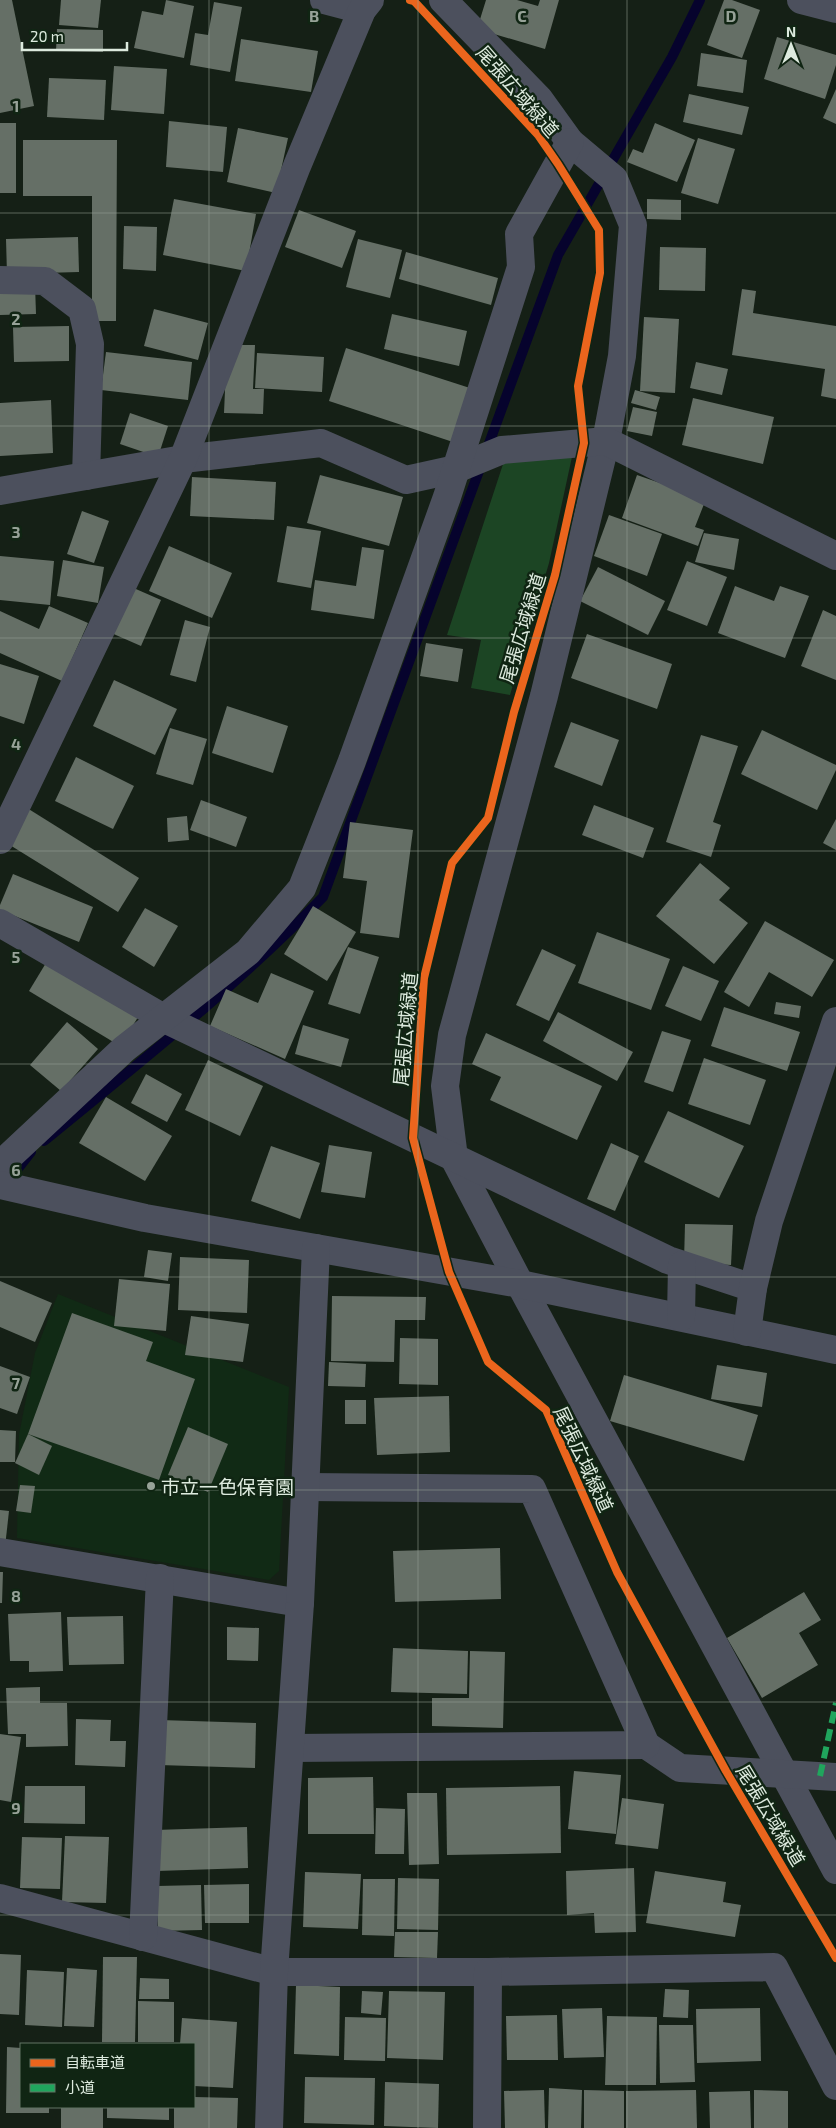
<svg xmlns="http://www.w3.org/2000/svg" width="836" height="2128" font-family="'Exo 2','Noto Sans JP',sans-serif">
	<style>
		.built { fill: #112a15 }
		.green { fill: #1c4524 }
		.lines { fill: none; stroke-linecap: round; stroke-linejoin: round }
		.stream { stroke: #06032d; stroke-width: 10 }
		.building { fill: #656f66 }
		.minor { stroke: #4c505d; stroke-width: 28 }
		.quiet { stroke: #20a55d; stroke-width: 6; stroke-dasharray: 12 6; stroke-linecap: butt }
		.cycleway-casing { stroke: #102513; stroke-width: 11 }
		.cycleway { stroke: #eb651d; stroke-width: 8 }
		.grid { fill: none; stroke: #97a398; stroke-width: 1; stroke-opacity: 0.55 }
		.poi-dot { fill: #97a398; stroke: #102513; stroke-width: 2 }
		.labels { text-anchor: middle; dominant-baseline: central; stroke-width: 5; stroke-linejoin: round; paint-order: stroke }
		.street-label { font-size: 19px; fill: #ddeade; stroke: #102513 }
		.poi-label { font-size: 19px; fill: #ddeade; stroke: #102513; text-anchor: start }
		.grid-label { font-size: 16px; text-anchor: middle; font-weight: bold; fill: #97a398; stroke: #102513; stroke-width: 5; stroke-linejoin: round; paint-order: stroke }
	</style>
	<rect width="100%" height="100%" fill="#152016"/>
	<!-- built -->
	<polygon class="built" points="58,1294 289,1387 279,1571 269,1580 17,1538 19,1435 35,1353"/>
	<!-- green -->
	<polygon class="green" points="575,443 549,563 510,695 471,688 481,640 447,635 506,455"/>
	<g class="lines">
		<!-- stream -->
		<g class="stream">
			<path d="M44,1141C139,1063 237,986 323,897L558,255L672,57L700,0"/>
			<polyline points="6,1184 31,1152"/>
		</g>
	</g>
	<!-- building -->
	<g class="building">
		<polygon points="0,0 12,0 34,106 0,113"/>
		<polygon points="61,0 101,0 98,28 59,25"/>
		<polygon points="166,0 194,6 184,58 134,48 142,11 163,15"/>
		<polygon points="486,0 517,0 538,6 540,0 559,0 545,49 477,29"/>
		<polygon points="724,0 732,0 760,10 742,58 707,45"/>
		<polygon points="214,2 242,7 230,72 190,65 195,33 208,35"/>
		<polygon points="57,29 103,30 103,52 56,51"/>
		<polygon points="777,37 836,55 836,65 825,99 764,79"/>
		<polygon points="241,39 318,51 311,92 235,81"/>
		<polygon points="701,53 747,60 743,93 697,86"/>
		<polygon points="114,66 167,69 164,114 111,110"/>
		<polygon points="49,78 106,80 104,120 47,117"/>
		<polygon points="836,89 836,124 823,118"/>
		<polygon points="689,94 749,107 742,135 683,122"/>
		<polygon points="169,121 227,127 223,172 166,167"/>
		<rect x="0" y="123" width="16" height="70"/>
		<polygon points="655,123 695,140 677,182 627,162 633,149 643,153"/>
		<polygon points="238,128 288,138 276,193 227,182"/>
		<polygon points="698,138 735,149 718,204 681,193"/>
		<polygon points="23,140 117,140 116,321 92,321 92,196 23,196"/>
		<polygon points="174,199 256,214 246,271 163,255"/>
		<polygon points="647,199 681,200 681,220 647,219"/>
		<polygon points="299,210 356,231 342,268 285,247"/>
		<polygon points="124,226 157,227 156,271 123,269"/>
		<polygon points="78,237 79,272 7,274 6,239"/>
		<polygon points="358,239 402,250 390,298 346,287"/>
		<polygon points="660,247 706,248 705,291 659,290"/>
		<polygon points="406,252 498,278 491,305 399,279"/>
		<polygon points="35,285 36,314 0,315 0,286"/>
		<polygon points="742,289 756,291 753,313 836,326 836,399 821,396 825,369 732,355"/>
		<polygon points="154,309 208,323 198,360 144,346"/>
		<polygon points="392,314 467,331 459,366 384,349"/>
		<polygon points="644,317 679,319 675,393 640,391"/>
		<polygon points="69,326 69,361 14,362 13,327"/>
		<polygon points="227,345 255,345 253,389 264,389 263,414 224,413"/>
		<polygon points="346,348 473,389 456,443 329,401"/>
		<polygon points="106,352 192,362 188,400 101,390"/>
		<polygon points="257,353 324,357 322,392 255,388"/>
		<polygon points="696,362 728,369 722,395 690,388"/>
		<polygon points="635,390 660,397 656,410 631,403"/>
		<polygon points="693,398 774,417 763,464 682,445"/>
		<polygon points="51,400 53,453 0,456 0,403"/>
		<polygon points="633,407 657,412 652,436 627,431"/>
		<polygon points="130,413 168,426 158,457 120,444"/>
		<polygon points="320,475 403,497 389,546 307,523"/>
		<polygon points="637,475 706,499 695,527 704,530 698,546 622,518"/>
		<polygon points="192,477 276,482 274,520 190,516"/>
		<polygon points="82,511 109,521 94,563 67,554"/>
		<polygon points="609,515 662,534 647,576 594,556"/>
		<polygon points="287,526 321,531 311,588 277,582"/>
		<polygon points="704,533 739,539 734,570 695,562"/>
		<polygon points="169,546 232,573 212,618 149,591"/>
		<polygon points="362,547 384,550 374,619 311,610 315,580 356,586"/>
		<polygon points="0,556 54,561 50,605 0,600"/>
		<polygon points="63,560 104,567 98,603 57,596"/>
		<polygon points="687,561 727,577 707,626 667,610"/>
		<polygon points="598,567 665,601 648,635 580,601"/>
		<polygon points="129,586 161,600 141,646 109,632"/>
		<polygon points="735,586 774,601 780,586 809,596 785,658 718,633"/>
		<polygon points="49,606 88,623 62,681 0,653 0,611 39,629"/>
		<polygon points="823,610 836,616 836,680 801,666"/>
		<polygon points="185,620 210,627 196,682 170,675"/>
		<polygon points="587,634 672,664 657,709 571,678"/>
		<polygon points="426,643 463,649 458,682 420,676"/>
		<polygon points="0,664 39,676 24,724 0,716"/>
		<polygon points="114,680 177,709 155,755 93,726"/>
		<polygon points="227,706 288,726 273,773 212,753"/>
		<polygon points="571,722 619,740 602,786 554,767"/>
		<polygon points="170,728 207,739 193,785 156,774"/>
		<polygon points="762,730 836,765 836,770 817,810 741,774"/>
		<polygon points="701,735 738,746 713,822 721,825 711,857 666,842"/>
		<polygon points="76,757 134,786 113,829 55,801"/>
		<polygon points="201,800 247,817 236,847 190,830"/>
		<polygon points="594,805 654,828 643,858 582,835"/>
		<polygon points="27,808 139,878 118,912 5,842"/>
		<polygon points="187,816 189,840 168,842 167,818"/>
		<polygon points="836,819 836,850 823,843"/>
		<polygon points="350,822 413,830 399,938 360,933 367,881 343,878"/>
		<polygon points="700,863 730,888 719,900 748,923 714,964 656,916"/>
		<polygon points="13,874 93,907 79,942 0,910 0,905"/>
		<polygon points="313,906 356,932 327,981 284,954"/>
		<polygon points="145,908 178,926 154,967 122,947"/>
		<polygon points="765,921 834,960 812,997 769,972 749,1007 724,992"/>
		<polygon points="597,932 670,959 651,1010 578,983"/>
		<polygon points="348,947 379,957 360,1014 328,1004"/>
		<polygon points="542,949 576,965 549,1021 516,1005"/>
		<polygon points="49,958 140,1014 120,1046 29,991"/>
		<polygon points="683,966 719,981 701,1021 665,1006"/>
		<polygon points="271,973 314,991 285,1059 210,1026 226,989 258,1003"/>
		<polygon points="776,1002 801,1006 799,1018 774,1014"/>
		<polygon points="724,1007 800,1032 787,1071 711,1046"/>
		<polygon points="558,1012 633,1052 617,1081 543,1041"/>
		<polygon points="67,1022 98,1049 61,1091 30,1065"/>
		<polygon points="303,1025 349,1039 341,1067 295,1054"/>
		<polygon points="662,1031 691,1040 673,1092 644,1082"/>
		<polygon points="486,1033 602,1086 577,1140 490,1100 501,1077 472,1064"/>
		<polygon points="704,1058 766,1080 750,1125 688,1104"/>
		<polygon points="208,1060 263,1086 240,1136 185,1110"/>
		<polygon points="146,1074 182,1094 167,1122 131,1103"/>
		<polygon points="106,1097 172,1136 145,1181 79,1143"/>
		<polygon points="668,1111 744,1146 719,1198 644,1162"/>
		<polygon points="611,1143 639,1156 615,1211 587,1199"/>
		<polygon points="329,1145 372,1152 365,1198 321,1192"/>
		<polygon points="271,1146 320,1163 300,1219 251,1201"/>
		<polygon points="685,1224 733,1225 731,1265 684,1262"/>
		<polygon points="148,1250 172,1253 168,1281 144,1277"/>
		<polygon points="180,1257 249,1260 247,1313 178,1310"/>
		<polygon points="119,1279 170,1284 166,1331 114,1326"/>
		<polygon points="0,1281 52,1303 35,1342 0,1327"/>
		<polygon points="332,1296 426,1297 425,1320 395,1320 394,1362 331,1361"/>
		<polygon points="72,1313 153,1342 146,1361 195,1379 159,1480 28,1434"/>
		<polygon points="191,1316 249,1324 243,1362 185,1355"/>
		<polygon points="400,1338 438,1339 438,1385 399,1384"/>
		<polygon points="329,1362 366,1364 365,1387 328,1386"/>
		<polygon points="717,1365 767,1373 762,1407 711,1399"/>
		<polygon points="0,1366 30,1377 17,1414 0,1408"/>
		<polygon points="624,1375 758,1415 744,1461 610,1421"/>
		<polygon points="449,1396 450,1452 377,1455 374,1398"/>
		<rect x="345" y="1400" width="21" height="24"/>
		<polygon points="188,1427 228,1444 208,1492 168,1475"/>
		<polygon points="0,1430 16,1431 15,1462 0,1462"/>
		<polygon points="28,1434 52,1446 39,1475 15,1463"/>
		<polygon points="20,1485 35,1486 31,1513 16,1511"/>
		<polygon points="0,1510 9,1511 5,1547 0,1547"/>
		<polygon points="500,1548 501,1599 395,1602 393,1551"/>
		<polygon points="0,1572 3,1572 2,1603 0,1603"/>
		<polygon points="804,1592 821,1620 799,1633 818,1665 762,1698 727,1638"/>
		<polygon points="61,1612 63,1671 29,1672 29,1661 10,1661 8,1614"/>
		<polygon points="123,1616 124,1664 69,1665 67,1617"/>
		<polygon points="227,1627 259,1628 258,1661 227,1660"/>
		<polygon points="393,1648 468,1651 467,1694 391,1692"/>
		<polygon points="470,1651 505,1652 503,1728 432,1726 432,1698 469,1698"/>
		<polygon points="40,1687 40,1703 67,1703 68,1746 26,1747 26,1734 8,1734 6,1688"/>
		<polygon points="76,1719 111,1720 110,1741 126,1741 125,1767 75,1765"/>
		<polygon points="160,1720 256,1723 255,1768 159,1765"/>
		<polygon points="0,1734 21,1737 11,1802 0,1800"/>
		<polygon points="574,1771 621,1775 616,1834 568,1829"/>
		<polygon points="373,1777 374,1834 308,1834 308,1778"/>
		<polygon points="25,1786 85,1786 85,1824 24,1823"/>
		<polygon points="560,1786 561,1853 447,1855 446,1788"/>
		<polygon points="407,1793 437,1793 439,1864 409,1865"/>
		<polygon points="622,1798 664,1804 658,1849 615,1844"/>
		<polygon points="376,1808 405,1809 404,1854 375,1854"/>
		<polygon points="247,1827 248,1868 157,1871 155,1830"/>
		<polygon points="65,1836 109,1837 106,1903 62,1902"/>
		<polygon points="22,1837 62,1838 60,1889 20,1888"/>
		<polygon points="634,1868 636,1932 595,1933 594,1913 567,1915 566,1871"/>
		<polygon points="655,1871 726,1882 723,1902 741,1905 735,1937 646,1923"/>
		<polygon points="305,1872 361,1874 358,1929 303,1927"/>
		<polygon points="398,1878 439,1879 438,1930 397,1929"/>
		<polygon points="363,1879 395,1879 394,1936 362,1935"/>
		<polygon points="249,1884 249,1923 205,1923 204,1885"/>
		<polygon points="201,1885 202,1930 158,1931 157,1886"/>
		<polygon points="395,1932 438,1932 437,1958 394,1957"/>
		<polygon points="0,1954 21,1955 19,2015 0,2014"/>
		<polygon points="103,1957 137,1957 135,2042 102,2042"/>
		<polygon points="67,1968 97,1970 94,2027 64,2026"/>
		<polygon points="27,1970 64,1972 62,2027 25,2025"/>
		<polygon points="140,1978 169,1979 169,1999 139,1999"/>
		<polygon points="296,1985 340,1987 339,2056 294,2054"/>
		<polygon points="665,1989 689,1990 688,2018 663,2017"/>
		<polygon points="362,1991 383,1992 381,2015 361,2013"/>
		<polygon points="389,1991 445,1992 443,2060 387,2058"/>
		<polygon points="138,2001 174,2002 174,2042 138,2042"/>
		<polygon points="602,2008 604,2057 564,2058 562,2009"/>
		<polygon points="760,2008 761,2061 697,2063 696,2009"/>
		<polygon points="557,2015 558,2060 507,2060 506,2016"/>
		<polygon points="607,2016 657,2017 656,2085 605,2085"/>
		<polygon points="345,2017 386,2018 385,2061 344,2060"/>
		<polygon points="182,2018 237,2022 233,2088 194,2086 194,2044 180,2044"/>
		<polygon points="659,2025 693,2025 695,2082 660,2083"/>
		<polygon points="7,2047 21,2048 21,2107 49,2107 49,2113 6,2113"/>
		<polygon points="305,2077 375,2078 374,2125 304,2123"/>
		<polygon points="385,2082 439,2084 438,2128 384,2126"/>
		<polygon points="549,2088 582,2090 581,2128 548,2128"/>
		<polygon points="544,2090 545,2128 505,2128 504,2091"/>
		<polygon points="584,2090 624,2091 624,2128 584,2128"/>
		<polygon points="696,2090 697,2128 626,2128 626,2091"/>
		<polygon points="754,2090 788,2091 788,2128 754,2128"/>
		<polygon points="750,2091 751,2128 710,2128 709,2092"/>
		<polygon points="194,2097 238,2098 237,2128 174,2128 174,2107 194,2107"/>
		<rect x="61" y="2107" width="42" height="21"/>
		<polygon points="107,2107 169,2107 169,2120 107,2118"/>
	</g>
	<g class="lines">
		<!-- minor -->
		<g class="minor">
			<polyline points="324,0 362,10"/>
			<polyline points="443,0 539,99 570,142 614,179 633,225 622,356 606,441 544,696 452,1035 445,1086 454,1158 520,1284 836,1870"/>
			<polyline points="801,0 836,9"/>
			<polyline points="0,280 45,281 82,309 90,344 86,476"/>
			<polyline points="0,491 183,459 321,443 406,480 456,469 502,450 606,441 836,556"/>
			<polyline points="0,840 183,459 297,166 362,10 370,0"/>
			<polyline points="0,923 169,1021 668,1260 753,1288"/>
			<polyline points="0,1165 124,1049 248,952 302,888 352,761 447,497 521,267 519,234 570,142"/>
			<polyline points="0,1185 145,1218 520,1284 836,1350"/>
			<polyline points="681,1317 682,1265"/>
			<polyline points="747,1332 753,1288 769,1221 836,1021"/>
			<polyline points="0,1552 300,1603"/>
			<polyline points="646,1745 680,1768 836,1777"/>
			<polyline points="291,1748 646,1745 532,1489 306,1487"/>
			<polyline points="0,1898 274,1972 488,1972 774,1967 836,2086"/>
			<polyline points="143,1937 160,1578"/>
			<polyline points="269,2128 274,1972 300,1603 316,1248"/>
			<polyline points="487,2128 488,1972"/>
		</g>
		<!-- quiet -->
		<polyline class="quiet" points="820,1776 836,1703"/>
		<!-- cycleway casing -->
		<g class="cycleway-casing">
			<polyline id="cycleway" points="410,0 414,1 538,135 558,164 599,230 600,273 578,386 584,443 555,575 514,712 488,818 452,863 424,978 413,1138 449,1272 488,1362 546,1410 617,1572 726,1771 836,1958"/>
		</g>
		<!-- cycleway -->
		<use href="#cycleway" class="cycleway"/>
	</g>
	<!-- grid -->
	<path class="grid" d="M209,0V2128M418,0V2128M627,0V2128M0,213H836M0,426H836M0,638H836M0,851H836M0,1064H836M0,1277H836M0,1490H836M0,1702H836M0,1915H836"/>
	<!-- markers -->
	<circle class="poi-dot" cx="151" cy="1486" r="5"/>
	<g class="labels">
		<!-- street labels -->
		<g class="street-label">
			<text transform="translate(518 91) rotate(49)">尾張広域緑道</text>
			<text transform="translate(522 628) rotate(-73)">尾張広域緑道</text>
			<text transform="translate(405 1029) rotate(-85)">尾張広域緑道</text>
			<text transform="translate(584 1459) rotate(65)">尾張広域緑道</text>
			<text transform="translate(771 1815) rotate(59)">尾張広域緑道</text>
		</g>
		<!-- poi labels -->
		<g class="poi-label">
			<text x="161" y="1486">市立一色保育園</text>
		</g>
	</g>
	<g class="grid-label">
		<text x="314" y="22">B</text>
		<text x="522" y="22">C</text>
		<text x="731" y="22">D</text>
		<text x="16" y="112">1</text>
		<text x="16" y="325">2</text>
		<text x="16" y="538">3</text>
		<text x="16" y="750">4</text>
		<text x="16" y="963">5</text>
		<text x="16" y="1176">6</text>
		<text x="16" y="1389">7</text>
		<text x="16" y="1602">8</text>
		<text x="16" y="1814">9</text>
	</g>
	<!-- legend -->
	<rect x="20" y="2043" width="175" height="65" fill="#102513" stroke="#627464"/>
	<rect x="30" y="2059" width="25" height="8" fill="#eb651d" stroke="#627464"/>
	<text x="65" y="2068" font-size="15" fill="#ddeade">自転車道</text>
	<rect x="30" y="2084" width="25" height="8" fill="#20a55d" stroke="#627464"/>
	<text x="65" y="2093" font-size="15" fill="#ddeade">小道</text>
	<!-- north arrow -->
	<g transform="translate(791 45)" stroke="#102513" stroke-width="4" paint-order="stroke">
	<path d="M0-4L9 19L0 12L-9 19Z" fill="#ddeade"/>
	<text y="-8" font-size="14" font-weight="bold" text-anchor="middle" fill="#ddeade">N</text>
	</g>
	<!-- scale -->
	<path d="M22 42v8h105v-8" fill="none" stroke="#ddeade" stroke-width="2.5"/>
	<text x="30" y="42" font-size="15" fill="#ddeade" stroke="#102513" stroke-width="4" paint-order="stroke">20 m</text>
</svg>
